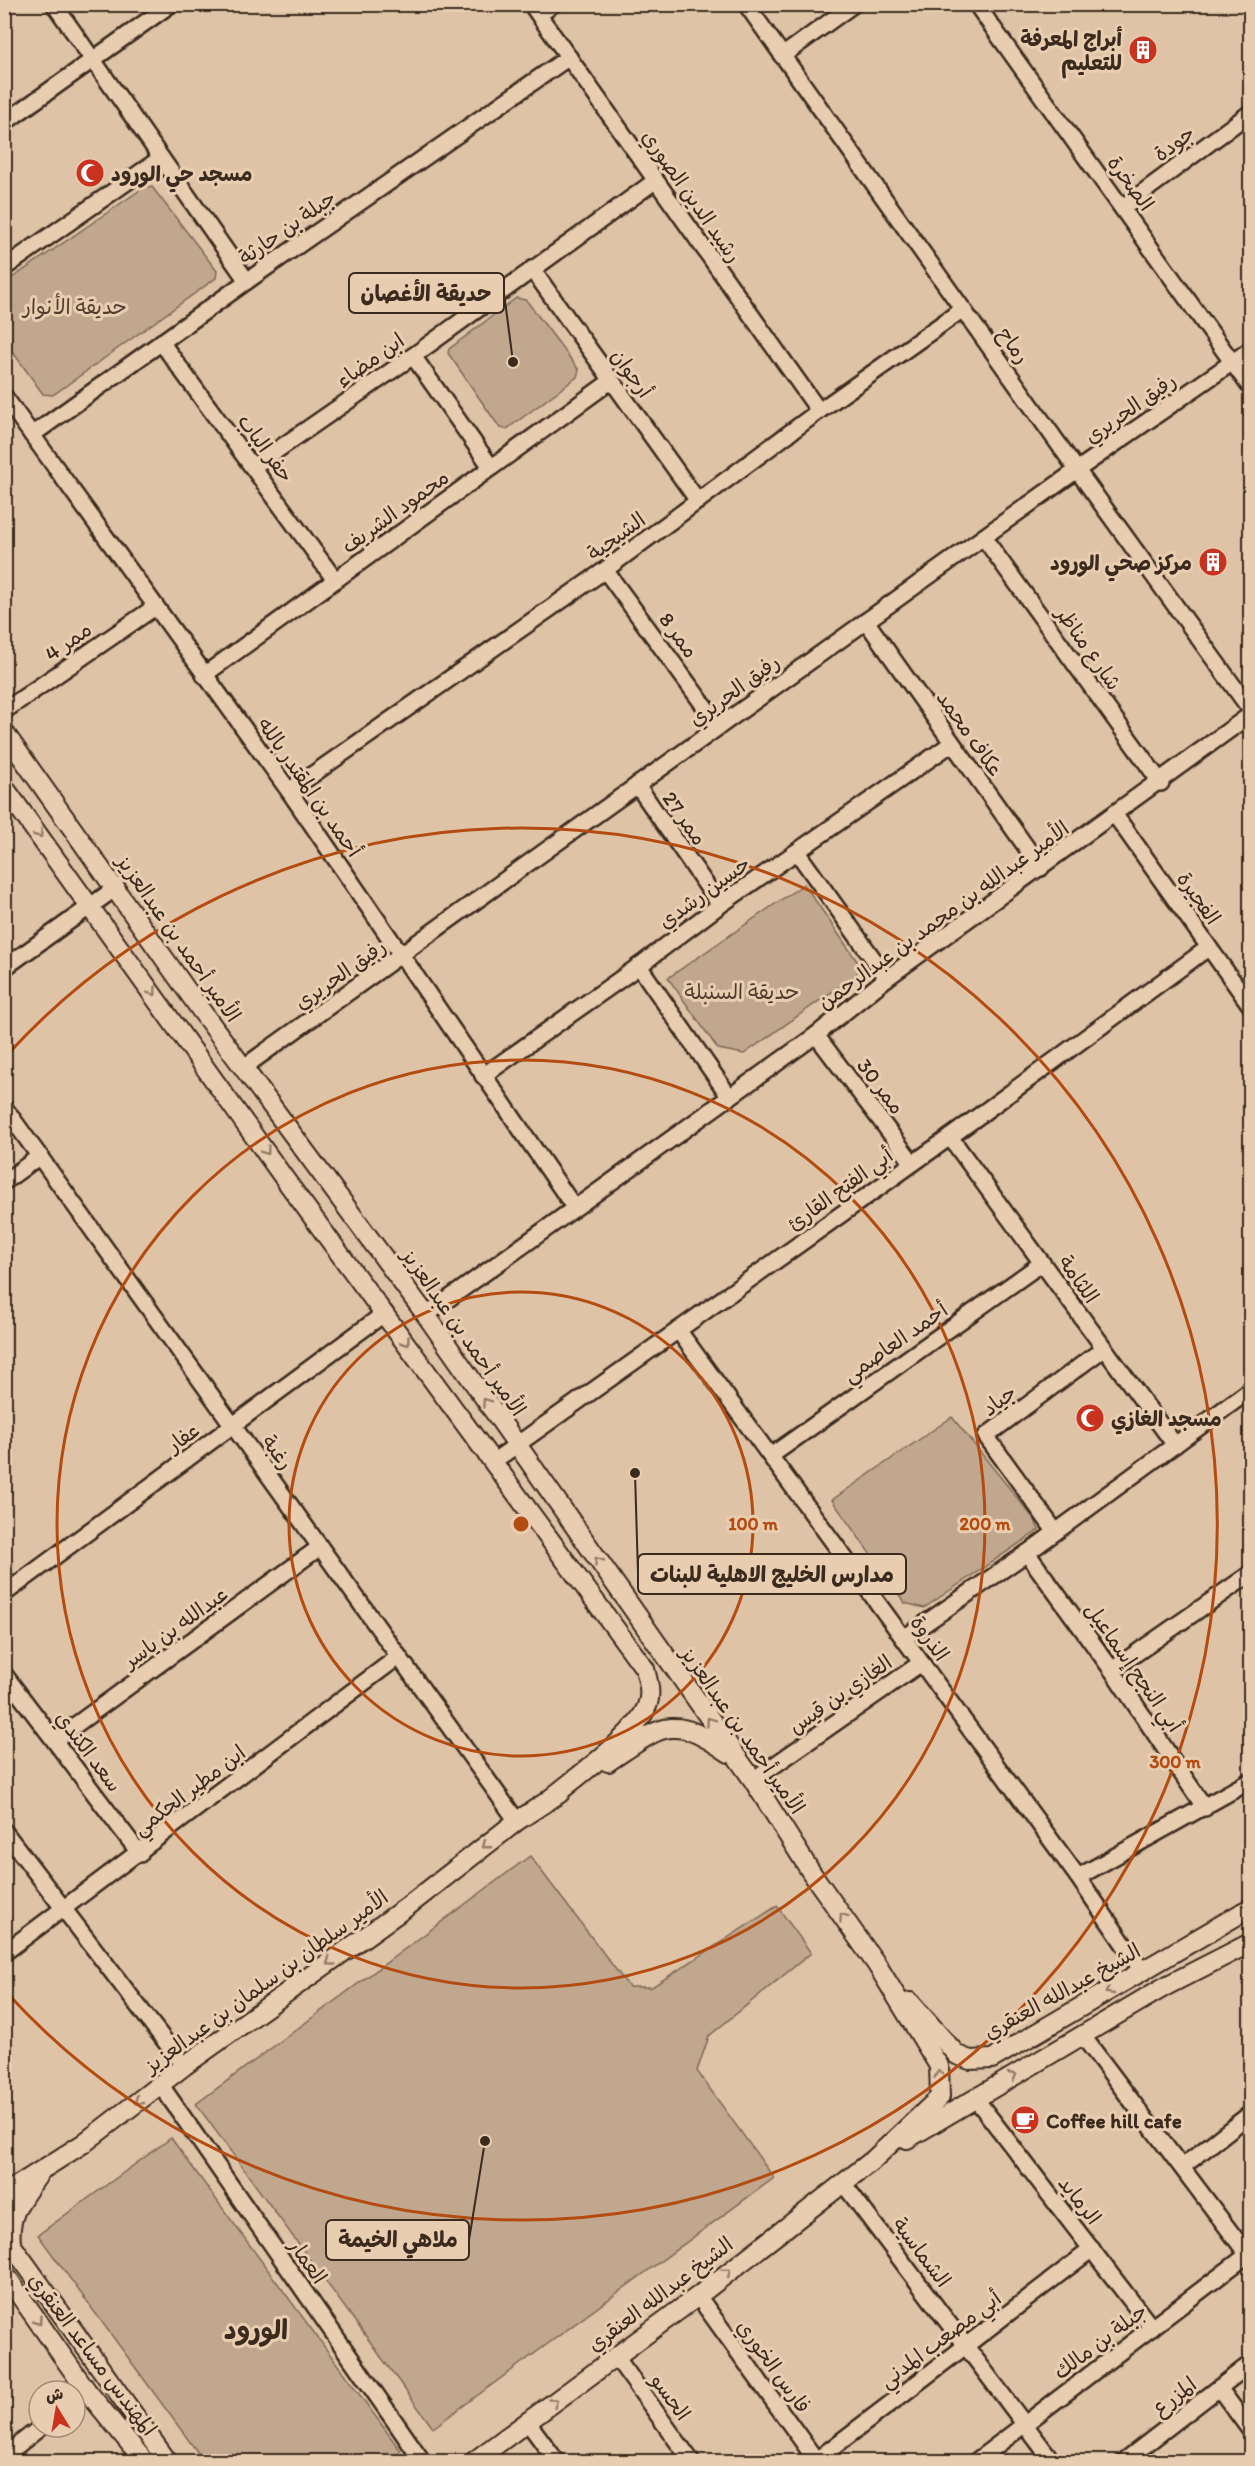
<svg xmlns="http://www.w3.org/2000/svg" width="1255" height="2466" font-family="Itim,'Playpen Sans Arabic',sans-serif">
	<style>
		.green { fill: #c0a78e; stroke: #7e6856; stroke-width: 1.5 }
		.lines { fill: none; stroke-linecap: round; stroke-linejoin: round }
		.minor-casing { stroke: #3b2a1e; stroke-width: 20 }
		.tertiary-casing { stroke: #3b2a1e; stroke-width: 22 }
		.minor { stroke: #e9cdb0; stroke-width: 15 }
		.tertiary { stroke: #e9cdb0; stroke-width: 18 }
		.oneway { stroke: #927c67 }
		.ring { fill: none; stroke: #b44b11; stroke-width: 3 }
		.labels { text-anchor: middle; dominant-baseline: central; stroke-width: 6; stroke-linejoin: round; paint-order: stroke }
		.poi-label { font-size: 21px; font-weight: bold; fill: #3b2a1e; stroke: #e9cdb0; text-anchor: start }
		.street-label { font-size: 21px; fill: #3b2a1e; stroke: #e9cdb0 }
		.park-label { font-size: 21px; fill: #4f3d2f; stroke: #e9cdb0 }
		.district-label { font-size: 27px; font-weight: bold; fill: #3b2a1e; stroke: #e9cdb0 }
		.centre { fill: #b44b11; stroke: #e9cdb0; stroke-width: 3 }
		.ring-label { font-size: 18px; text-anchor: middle; font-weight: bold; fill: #b44b11; stroke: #e9cdb0; stroke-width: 6; stroke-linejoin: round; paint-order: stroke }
		.leader { fill: none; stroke: #3b2a1e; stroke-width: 2 }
		.callout-dot { fill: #3b2a1e; stroke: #e9cdb0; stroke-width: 2 }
		.callout { fill: #e9cdb0; stroke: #3b2a1e; stroke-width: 2 }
		.callout-label { font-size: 22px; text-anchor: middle; font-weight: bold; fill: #3b2a1e }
	</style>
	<rect width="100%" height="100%" fill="#dec3a7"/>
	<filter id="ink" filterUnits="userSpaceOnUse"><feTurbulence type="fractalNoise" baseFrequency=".0167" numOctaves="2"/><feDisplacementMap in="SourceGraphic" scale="12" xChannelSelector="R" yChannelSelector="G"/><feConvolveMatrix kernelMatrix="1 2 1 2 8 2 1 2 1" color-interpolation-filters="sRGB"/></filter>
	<g filter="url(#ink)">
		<!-- green -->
		<g class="green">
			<polygon points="146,186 152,187 217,271 216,278 53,395 43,394 5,341 5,283"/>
			<polygon points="516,298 526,300 579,370 577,377 507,429 500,428 448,353 449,349"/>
			<polygon points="804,884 859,964 857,974 744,1054 718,1049 668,978"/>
			<polygon points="952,1417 1035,1520 1039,1530 924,1608 905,1603 832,1500"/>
			<polygon points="530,1856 629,1987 652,1987 777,1906 811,1953 709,2036 697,2071 774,2178 433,2428 196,2104"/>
			<polygon points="171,2138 401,2451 386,2461 204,2461 38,2235"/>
		</g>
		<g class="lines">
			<!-- minor casing -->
			<g class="minor-casing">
				<g id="minor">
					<polyline points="54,4 247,281"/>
					<polyline points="531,4 819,411"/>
					<polyline points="746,4 1077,470 1250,709"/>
					<polyline points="976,4 1250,387"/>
					<polyline points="539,15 553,4"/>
					<polyline points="782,56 854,4"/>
					<polyline points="4,123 171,4"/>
					<polyline points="1123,207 1250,113"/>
					<polyline points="4,268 161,158"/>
					<polyline points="532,269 698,501"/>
					<polyline points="161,342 335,580"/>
					<polyline points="413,356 491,467"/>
					<polyline points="4,396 289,791 574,1207"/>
					<polyline points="32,435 247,281 569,57"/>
					<polyline points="254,466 413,356 655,181"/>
					<polyline points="984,538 1161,783"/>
					<polyline points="605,570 719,726"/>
					<polyline points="866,621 1041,868"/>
					<polyline points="204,675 611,381"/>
					<polyline points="4,711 155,607"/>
					<polyline points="637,785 720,905"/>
					<polyline points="289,791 605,570 819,411 963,309"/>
					<polyline points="1115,815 1250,1005"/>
					<polyline points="797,852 887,978"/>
					<polyline points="639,966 729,1096"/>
					<polyline points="4,968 117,887"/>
					<polyline points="816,1035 912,1162"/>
					<polyline points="244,1067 1077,470 1250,350"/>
					<polyline points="483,1076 639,966 720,905 951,744"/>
					<polyline points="4,1107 517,1821"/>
					<polyline points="950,1137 1175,1445"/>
					<polyline points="4,1182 40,1156"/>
					<polyline points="426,1315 816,1035 887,978 1250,715"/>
					<polyline points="678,1330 1078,1877 1143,1972"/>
					<polyline points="772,1455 1042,1263"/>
					<polyline points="494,1461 950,1137 1208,948"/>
					<polyline points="1055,1531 986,1436 1103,1349"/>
					<polyline points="1027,1553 1112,1670 1205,1808"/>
					<polyline points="4,1594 385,1313"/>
					<polyline points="904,1638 1027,1553 1250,1390"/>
					<polyline points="1112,1670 1250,1574"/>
					<polyline points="4,1674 140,1854"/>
					<polyline points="55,1740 320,1547"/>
					<polyline points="753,1780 921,1663"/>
					<polyline points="4,1831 184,2066"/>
					<polyline points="1078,1877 1250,1781"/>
					<polyline points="4,1953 398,1657"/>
					<polyline points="1082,2035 1250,2258"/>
					<polyline points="160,2084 423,2462"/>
					<polyline points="975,2098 1152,2328"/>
					<polyline points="1182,2167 1250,2114"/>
					<polyline points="843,2183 1053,2462"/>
					<polyline points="698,2296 816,2460"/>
					<polyline points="616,2357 692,2462"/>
					<polyline points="1219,2388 1250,2430"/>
					<polyline points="75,2400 87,2391"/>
					<polyline points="527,2421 557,2462"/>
					<polyline points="4,2456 41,2427"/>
					<polyline points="814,2462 1092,2249"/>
					<polyline points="975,2462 1250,2253"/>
					<polyline points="1123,2462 1250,2364"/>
				</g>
			</g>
			<!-- tertiary casing -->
			<g class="tertiary-casing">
				<g id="tertiary">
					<polyline points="4,732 200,1009 426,1315 753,1780 811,1872 877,1965 939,2066 940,2097 873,2160 698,2296 473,2462"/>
					<path d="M4,787L284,1178L645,1669C648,1681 652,1694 647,1706C637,1734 575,1778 550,1799"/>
					<path d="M608,1762C662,1726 671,1712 729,1753"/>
					<polyline points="910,2002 957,2055 970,2060 992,2059 1250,1908"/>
					<polyline points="907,2139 1164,1987 1250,1943"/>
					<path d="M37,2177C20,2201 8,2214 11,2244L168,2462"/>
					<polyline points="4,2194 84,2143 184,2066 408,1906 517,1821 560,1793"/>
					<polyline points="4,2273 87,2391 145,2462"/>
				</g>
			</g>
			<!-- minor -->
			<use href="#minor" class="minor"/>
			<!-- tertiary -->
			<use href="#tertiary" class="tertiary"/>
		</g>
		<!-- one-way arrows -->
		<defs><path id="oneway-chevron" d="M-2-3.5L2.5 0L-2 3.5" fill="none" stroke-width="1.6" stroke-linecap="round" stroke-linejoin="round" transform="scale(1.5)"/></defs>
		<g class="oneway">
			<use href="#oneway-chevron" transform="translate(39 834) rotate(54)"/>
			<use href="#oneway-chevron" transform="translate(153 992) rotate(54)"/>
			<use href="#oneway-chevron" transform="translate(266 1151) rotate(55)"/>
			<use href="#oneway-chevron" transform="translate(406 1342) rotate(54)"/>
			<use href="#oneway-chevron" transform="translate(486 1402) rotate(-125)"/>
			<use href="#oneway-chevron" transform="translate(598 1561) rotate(-125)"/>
			<use href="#oneway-chevron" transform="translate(710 1721) rotate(-125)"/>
			<use href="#oneway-chevron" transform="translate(486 1845) rotate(142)"/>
			<use href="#oneway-chevron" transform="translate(843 1917) rotate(-125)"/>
			<use href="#oneway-chevron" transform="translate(330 1962) rotate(144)"/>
			<use href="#oneway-chevron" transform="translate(1109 1991) rotate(150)"/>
			<use href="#oneway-chevron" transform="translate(939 2074) rotate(-101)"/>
			<use href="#oneway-chevron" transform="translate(1013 2076) rotate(-30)"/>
			<use href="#oneway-chevron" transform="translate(138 2101) rotate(142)"/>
			<use href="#oneway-chevron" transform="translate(727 2272) rotate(-39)"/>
			<use href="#oneway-chevron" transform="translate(38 2321) rotate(55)"/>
			<use href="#oneway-chevron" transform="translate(554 2402) rotate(-36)"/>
		</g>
	</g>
	<!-- distance rings -->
	<g class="ring">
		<circle cx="521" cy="1524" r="232"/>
		<circle cx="521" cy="1524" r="464"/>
		<path d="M8 1054A696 696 0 1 1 8 1994"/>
	</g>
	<!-- icons -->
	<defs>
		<g id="building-disc" transform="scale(1.5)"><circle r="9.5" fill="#c8321e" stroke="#e9cdb0"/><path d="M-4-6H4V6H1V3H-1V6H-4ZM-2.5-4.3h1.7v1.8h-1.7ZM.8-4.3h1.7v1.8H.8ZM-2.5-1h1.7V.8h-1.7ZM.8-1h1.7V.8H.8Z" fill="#fff"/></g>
		<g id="mosque-disc" transform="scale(1.5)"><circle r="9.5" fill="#c8321e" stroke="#e9cdb0"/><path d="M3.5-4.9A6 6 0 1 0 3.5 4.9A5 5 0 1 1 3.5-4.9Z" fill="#fff"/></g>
		<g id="cafe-disc" transform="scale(1.5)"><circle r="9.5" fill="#c8321e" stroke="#e9cdb0"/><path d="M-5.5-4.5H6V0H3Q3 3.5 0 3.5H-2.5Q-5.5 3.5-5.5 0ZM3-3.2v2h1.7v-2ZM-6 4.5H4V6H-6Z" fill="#fff"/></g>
	</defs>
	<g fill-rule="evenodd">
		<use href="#building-disc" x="1143" y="50"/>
		<use href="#mosque-disc" x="90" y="173"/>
		<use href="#building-disc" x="1213" y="562"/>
		<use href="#mosque-disc" x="1090" y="1418"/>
		<use href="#cafe-disc" x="1025" y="2120"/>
	</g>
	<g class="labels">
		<!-- poi labels -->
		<g class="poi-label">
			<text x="1122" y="38" text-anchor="end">أبراج المعرفة<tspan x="1122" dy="24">للتعليم</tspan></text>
			<text x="111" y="173">مسجد حي الورود</text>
			<text x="1192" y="562" text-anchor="end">مركز صحي الورود</text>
			<text x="1111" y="1418">مسجد الغازي</text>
			<text x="1046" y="2120">Coffee hill cafe</text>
		</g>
		<!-- street labels -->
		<g class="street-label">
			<text transform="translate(1174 143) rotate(-36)">جودة</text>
			<text transform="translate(1131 183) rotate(54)">الصخرة</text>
			<text transform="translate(692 196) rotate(55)">رشيد الدين الصوري</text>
			<text transform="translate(287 227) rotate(-35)">جبلة بن حارثة</text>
			<text transform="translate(1014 345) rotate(55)">رماح</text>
			<text transform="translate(370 360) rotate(-35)">ابن مضاء</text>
			<text transform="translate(632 373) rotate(54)">أرجوان</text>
			<text transform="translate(1130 408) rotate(-35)">رفيق الحريري</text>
			<text transform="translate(266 448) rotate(54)">حفر الباب</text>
			<text transform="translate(395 511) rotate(-36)">محمود الشريف</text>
			<text transform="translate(616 536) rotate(-36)">الشيحية</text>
			<text transform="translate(679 635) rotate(54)">ممر 8</text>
			<text transform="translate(68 641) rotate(-35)">ممر 4</text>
			<text transform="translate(1089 648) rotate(55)">شارع مناظر</text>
			<text transform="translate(734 690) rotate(-36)">رفيق الحريري</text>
			<text transform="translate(970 733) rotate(55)">عكاف محمد</text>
			<text transform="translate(310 787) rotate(55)">أحمد بن المقتدر بالله</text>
			<text transform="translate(685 818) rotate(55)">ممر 27</text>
			<text transform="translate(704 892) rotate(-36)">حسين رشدي</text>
			<text transform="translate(1199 898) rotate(55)">الفجيرة</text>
			<text transform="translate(943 915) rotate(-36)">الأمير عبدالله بن محمد بن عبدالرحمن</text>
			<text transform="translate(179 938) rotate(55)">الأمير أحمد بن عبدالعزيز</text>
			<text transform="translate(340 974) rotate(-35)">رفيق الحريري</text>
			<text transform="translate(881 1086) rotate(53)">ممر 30</text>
			<text transform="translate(840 1189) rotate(-36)">أبي الفتح القارئ</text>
			<text transform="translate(1079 1279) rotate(55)">اللثامة</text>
			<text transform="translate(464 1332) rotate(55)">الأمير أحمد بن عبدالعزيز</text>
			<text transform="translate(895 1342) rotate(-35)">أحمد العاصمي</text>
			<text transform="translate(999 1400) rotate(-37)">جياد</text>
			<text transform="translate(183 1437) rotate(-36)">عفار</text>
			<text transform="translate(278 1452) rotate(54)">رغبة</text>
			<text transform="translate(175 1627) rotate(-36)">عبدالله بن ياسر</text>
			<text transform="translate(930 1638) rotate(55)">الذروة</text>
			<text transform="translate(1134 1667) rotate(55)">أبي النجح إسماعيل</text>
			<text transform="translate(840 1694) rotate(-35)">الغازي بن قيس</text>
			<text transform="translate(743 1730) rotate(55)">الأمير أحمد بن عبدالعزيز</text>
			<text transform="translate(89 1751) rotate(53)">سعد الكندي</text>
			<text transform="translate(189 1790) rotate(-37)">ابن مطير الحكمي</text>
			<text transform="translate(266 1981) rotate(-36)">الأمير سلطان بن سلمان بن عبدالعزيز</text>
			<text transform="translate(1062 1991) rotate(-29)">الشيخ عبدالله العنقري</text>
			<text transform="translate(1080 2200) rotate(52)">الرمايد</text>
			<text transform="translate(922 2252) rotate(53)">الشماسية</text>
			<text transform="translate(308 2261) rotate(55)">العمار</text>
			<text transform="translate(660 2294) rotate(-37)">الشيخ عبدالله العنقري</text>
			<text transform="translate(940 2339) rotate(-37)">أبي مصعب المدني</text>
			<text transform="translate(1100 2341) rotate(-37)">جبلة بن مالك</text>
			<text transform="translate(93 2354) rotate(53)">المهندس مساعد العنقري</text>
			<text transform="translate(774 2366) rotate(54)">فارس الخوري</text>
			<text transform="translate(1174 2396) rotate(-37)">المزرع</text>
			<text transform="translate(671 2397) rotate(54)">الحسو</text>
		</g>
		<!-- park labels -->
		<g class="park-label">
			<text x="75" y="306">حديقة الأنوار</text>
			<text x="742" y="991">حديقة السنبلة</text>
		</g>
		<!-- district labels -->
		<g class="district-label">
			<text x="256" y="2329">الورود</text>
		</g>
	</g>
	<circle cx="521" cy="1524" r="9" class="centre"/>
	<g class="ring-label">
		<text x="753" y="1530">100 m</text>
		<text x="985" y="1530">200 m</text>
		<text x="1175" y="1768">300 m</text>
	</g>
	<!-- callouts -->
	<path class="leader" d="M513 362L504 293M635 1473L638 1574M485 2141L469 2240"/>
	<g class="callout-dot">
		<circle cx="513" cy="362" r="6"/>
		<circle cx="635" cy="1473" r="6"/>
		<circle cx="485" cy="2141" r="6"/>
	</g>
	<g class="callout">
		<rect x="349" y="273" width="155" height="40" rx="6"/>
		<rect x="638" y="1554" width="268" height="40" rx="6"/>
		<rect x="326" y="2220" width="143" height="40" rx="6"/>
	</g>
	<g class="callout-label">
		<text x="426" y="301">حديقة الأغصان</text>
		<text x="772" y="1582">مدارس الخليج الاهلية للبنات</text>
		<text x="398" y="2247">ملاهي الخيمة</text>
	</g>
	<!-- margin -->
	<rect width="1255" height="2466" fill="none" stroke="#e9cdb0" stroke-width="24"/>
	<rect x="12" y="12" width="1231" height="2442" fill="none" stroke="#3b2a1e" stroke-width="2" filter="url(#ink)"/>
	<!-- north arrow -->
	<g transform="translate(57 2409) rotate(349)"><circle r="28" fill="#e9cdb0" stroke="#a38c76" stroke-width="1.5"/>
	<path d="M0-4.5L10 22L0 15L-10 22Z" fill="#c8321e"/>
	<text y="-9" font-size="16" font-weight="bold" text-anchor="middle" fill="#3b2a1e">ش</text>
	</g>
</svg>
